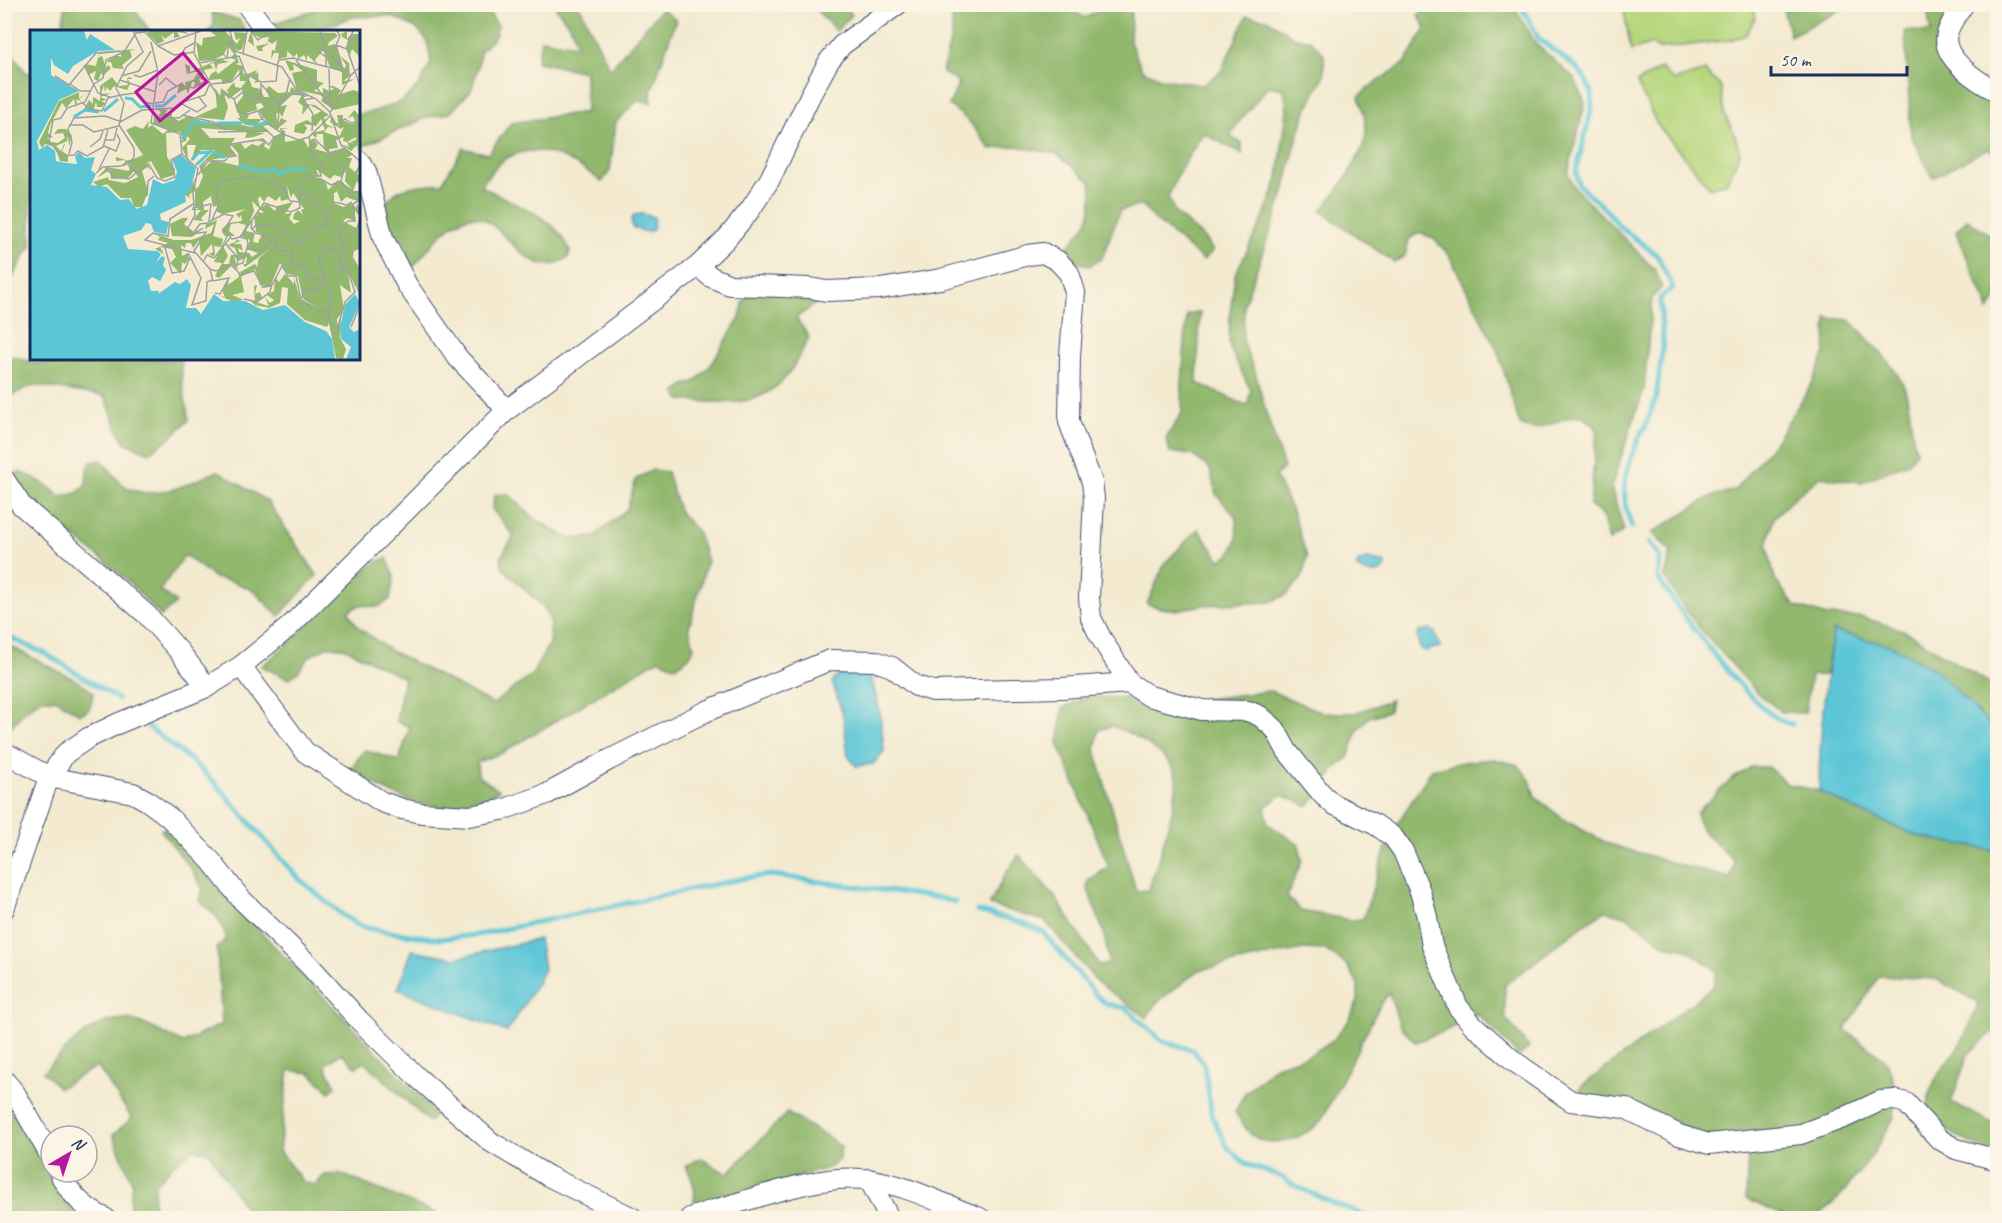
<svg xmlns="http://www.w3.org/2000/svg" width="2002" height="1223" font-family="Caveat,sans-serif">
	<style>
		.green { fill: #b7d77e; stroke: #69836e; stroke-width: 1.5 }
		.forest { fill: #91b86d; stroke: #567466; stroke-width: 1.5; fill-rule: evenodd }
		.water { fill: #5cc6d7; stroke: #3c7a9a; stroke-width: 1.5 }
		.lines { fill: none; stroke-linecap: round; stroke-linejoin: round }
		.stream { stroke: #5cc6d7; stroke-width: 5 }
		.minor-casing { stroke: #3b4b6f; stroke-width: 22 }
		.minor { stroke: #fff; stroke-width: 20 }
		.inset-river { fill: none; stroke: #5cc6d7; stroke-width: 3 }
		.inset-road { fill: none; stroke: #9d9fa2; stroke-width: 1.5 }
		.view { fill: #b5179e; fill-opacity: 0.15; stroke: #b5179e; stroke-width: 3 }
		.inset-edge { fill: none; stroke: #1b2f5e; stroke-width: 3 }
	</style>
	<rect width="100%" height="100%" fill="#fcf5e5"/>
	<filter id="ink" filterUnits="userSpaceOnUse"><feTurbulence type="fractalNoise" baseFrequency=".0167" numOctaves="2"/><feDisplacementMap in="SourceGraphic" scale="12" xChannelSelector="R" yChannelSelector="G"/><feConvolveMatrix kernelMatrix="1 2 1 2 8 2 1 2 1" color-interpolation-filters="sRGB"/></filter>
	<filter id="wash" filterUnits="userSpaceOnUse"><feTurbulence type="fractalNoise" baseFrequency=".008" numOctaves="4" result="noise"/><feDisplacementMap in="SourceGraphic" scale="24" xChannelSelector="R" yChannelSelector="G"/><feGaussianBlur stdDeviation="1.35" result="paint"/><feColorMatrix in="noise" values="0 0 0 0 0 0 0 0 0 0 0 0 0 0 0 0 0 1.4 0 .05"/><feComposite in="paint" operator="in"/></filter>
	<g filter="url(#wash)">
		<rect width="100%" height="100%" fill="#f3ead0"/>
		<!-- green -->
		<g class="green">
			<polygon points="1629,5 1754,5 1755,18 1746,35 1730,40 1658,49 1652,44 1631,51 1624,11"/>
			<polygon points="1661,68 1673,81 1705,71 1721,87 1724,113 1733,131 1740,152 1727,182 1710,188 1657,124 1637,83"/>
		</g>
		<!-- forest -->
		<g class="forest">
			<polygon points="490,4 488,11 498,26 495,36 480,52 478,68 471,90 450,113 428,117 361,147 359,143 359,114 375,111 403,101 420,84 431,62 427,40 416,28 391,16 352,17 316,31 279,31 272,24 329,5"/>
			<polygon points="1844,4 1846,7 1790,36 1782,5"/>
			<polygon points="66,5 131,5 150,31 61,31"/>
			<path d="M554,5H579L610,69L662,8L676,20L651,92L652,103L638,100L616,122L610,171L602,182C578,163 542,141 511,156C498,161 489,175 481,186C503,199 544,213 560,234C564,238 567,245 570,250L568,258C563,260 556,265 551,265C514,266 495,204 463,219C442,228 428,250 413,267C397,249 391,229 385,205C398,183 419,186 442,183L463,148L488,154L511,123L586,112L585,72L537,62L541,39L577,45L572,29Z"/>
			<polygon points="812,5 844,5 852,15 836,31"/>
			<path d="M937,5H1065L1085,18L1110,5H1125L1131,12L1130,42L1142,70L1163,79L1203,85L1221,71L1247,16L1267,19L1295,38L1310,40L1324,54V76L1306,110L1295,146L1283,196L1244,304L1243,342L1255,372L1267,416L1284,468L1275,476L1293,513L1307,557L1302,578L1286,595L1270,602L1203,605L1178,610L1160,608L1147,604L1165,563L1198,529L1220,560L1230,555L1237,539L1236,517L1216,494L1210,469L1192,455L1170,452L1166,438L1182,413V383L1187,315L1200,312L1197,383L1247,406L1251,391L1229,346L1230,316L1235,275L1263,219L1278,179L1287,110L1284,89L1268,86L1238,123L1230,137L1242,143V154L1203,133L1180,170L1168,197L1175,213L1204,238L1213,251L1203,260L1153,218L1143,205L1120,210L1102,258L1090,266L1068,259L1065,249C1088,225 1095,216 1091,182L1057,154L1016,146L990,149L969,121L949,105L959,83L942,72L952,35V17Z"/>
			<path d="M1434,5H1513L1536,44L1575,79L1585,103L1568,173L1574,187L1655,270L1662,287L1652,298L1644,389L1611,487L1624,531L1609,541L1602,514L1590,506L1597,429C1577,403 1559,425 1534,429C1530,429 1525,427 1520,425L1498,352L1449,255L1434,239L1420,232L1409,239L1405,256L1394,262L1321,211C1336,193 1359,162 1365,139C1368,125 1363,110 1359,97L1368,88L1405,63L1426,28L1418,15Z"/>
			<polygon points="1926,5 1952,5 1950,10 1949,62 1979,95 1997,104 1997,156 1988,148 1933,178 1911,136 1905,31 1931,32"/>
			<polygon points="212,12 239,20 246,31 208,31 214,25"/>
			<polygon points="5,43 26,73 32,73 31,248 29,248 12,278 5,285"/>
			<polygon points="1967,219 1989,234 1997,228 1997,298 1989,310 1956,231"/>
			<path d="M755,292L806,294L818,302L796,318L809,337C802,351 795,367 785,378C755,411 720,402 680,400L676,393L683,386L696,381L710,366L740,318L744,299Z"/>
			<path d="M1827,318L1850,320C1866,337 1901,371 1906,393C1911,412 1911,433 1916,452L1908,463L1862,482L1820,477L1796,496L1774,517L1767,545L1775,580L1795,606L1827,616L1861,617L1903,630L1997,688V732L1936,670L1892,646L1833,631L1826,675H1811L1805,713L1782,712L1759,695L1699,627L1679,600L1665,577L1671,552L1652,533L1710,497L1735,490L1777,439L1812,384L1825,353Z"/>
			<polygon points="5,355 36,363 67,363 97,358 181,359 182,381 189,420 171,437 149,453 124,442 117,428 105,396 33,385 12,395 5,402"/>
			<path d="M102,460C110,470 117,482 128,488C156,502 192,482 218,471L267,501L317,575L279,616L253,590L231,581L215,578L185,555L160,590L176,603L161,616C147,602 134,586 119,573C83,541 40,518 13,478L19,472C35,477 48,485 60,497L77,493L86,485L87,470L91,462Z"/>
			<path d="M653,470L667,472L679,511L698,533L707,561L689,627L694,648L689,657L676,667L659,659L502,753L477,762L478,776L499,790C491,794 482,801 474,803C432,816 383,794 351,768L365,750L399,761L410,727L396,721L404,678L343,647H326L310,656L297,673L288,679L261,666C295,642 321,608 352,581C364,571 373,562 387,558L394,577L390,599L378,607L360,605L348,611L358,627L391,651L493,704L532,675L549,644L551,622L542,606L503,568L501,557L514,536L492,509L495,495L508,494L534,518L569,539L594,537L627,509L636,479Z"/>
			<path d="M4,643L79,682L93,692C91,704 92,711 79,714L56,699H41L24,712L8,730L5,731Z"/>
			<path d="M1270,691L1324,713H1355L1391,700L1389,711L1369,717L1358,729L1348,758L1333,770L1326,786L1308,806L1282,795L1265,807L1268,824L1299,845L1302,860L1287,897L1301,911L1351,920L1363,919L1387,845L1397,824L1432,769L1463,762L1494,759L1518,765L1530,780L1535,797L1566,821L1609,844L1687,867L1730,878L1735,862L1701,829L1696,813L1731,780L1751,767H1768L1787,784L1819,791L1858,811L1921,837L1997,851V1028L1968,1054L1951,1103L1997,1125V1153C1978,1146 1941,1134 1931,1113C1924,1100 1934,1081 1941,1070C1946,1062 1953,1056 1958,1048C1967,1033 1974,1018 1978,1002L1936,979L1879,976L1845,1030L1885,1060L1893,1077L1894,1118L1871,1157L1839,1198L1815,1218H1789L1746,1199L1748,1152L1742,1132L1704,1138L1687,1128L1638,1105L1579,1097L1581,1087L1713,987L1717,971L1685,948L1667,946L1626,916L1605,911L1584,924L1505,985V1017L1529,1048L1519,1056L1478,1014L1445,1031L1415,1042L1400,1026L1389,994L1382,1001L1321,1121C1305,1137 1273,1152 1252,1135C1245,1130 1240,1119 1235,1112L1245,1093L1276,1066L1310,1055L1334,1039L1350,1019L1358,1000V984L1347,965L1325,950L1303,949L1199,970L1155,1004L1147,1018L1098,983L1045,921L989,905L1006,873L1019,855L1055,897L1099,965L1109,964L1104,933L1087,887L1089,880L1109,867L1058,743L1063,708L1086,697L1130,698L1181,712L1214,719L1205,699ZM1112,726C1130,732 1173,755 1176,777C1179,802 1156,864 1149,890L1136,891L1095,750L1099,730Z"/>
			<path d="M169,826L216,886L436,1113L429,1122L364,1061L356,1067L342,1053L325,1065L336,1086L330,1092L310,1073L289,1070L279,1151L303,1182L315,1185L325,1175L341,1174L438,1214L441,1218H251L208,1151L193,1150L173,1165L155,1185L153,1205L166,1218H137L129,1215L132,1182L113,1135L132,1118L97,1066L59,1088L43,1072C68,1048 94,1014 132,1020C145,1023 170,1037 183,1043L222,1024L217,948L227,938L217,917L199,900L203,889L192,870L161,830Z"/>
			<polygon points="4,1100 74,1210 71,1218 5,1218"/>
			<path d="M787,1113L828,1137L841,1147L839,1159L831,1167L692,1208C698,1192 693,1180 686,1166L701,1158L727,1174Z"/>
		</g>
		<!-- water -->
		<g class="water">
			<polygon points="642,214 654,217 653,230 647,232 633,228 631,220 634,215"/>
			<path d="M1367,559L1385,563L1386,567C1378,577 1365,574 1356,567L1358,562Z"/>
			<polygon points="1430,629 1434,632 1440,647 1424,651 1420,648 1417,636 1419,632"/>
			<path d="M1833,631L1892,646L1936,670L1997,732V851L1921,837L1858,811L1819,791C1819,737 1825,684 1833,631Z"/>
			<polygon points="859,668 871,676 880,713 884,751 873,764 856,766 848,756 843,715 832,682 840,673"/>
			<polygon points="539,939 544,969 536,985 507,1032 398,989 412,950 456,958"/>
		</g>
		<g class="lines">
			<!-- stream -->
			<g class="stream">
				<path d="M1520,4L1539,39L1577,68L1586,80L1592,94V107L1576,172L1579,185L1607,211L1619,226L1657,255L1673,288L1660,298L1663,344L1656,398L1645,428L1642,431C1627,465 1617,490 1632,527"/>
				<path d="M1649,542L1660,557L1658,579C1679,609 1758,722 1792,724"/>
				<polyline points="4,635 48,655 118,699"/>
				<polyline points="148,727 193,762 217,785 298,878 344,916 362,927 383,931 439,939 477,935 745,878 771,875 939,898 955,902"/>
				<polyline points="977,911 1022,923 1043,932 1097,996 1106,1004 1126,1008 1162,1041 1193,1050 1204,1064 1212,1116 1228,1148 1246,1164 1280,1176 1294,1185 1332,1203 1373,1218"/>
			</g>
		</g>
	</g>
	<g filter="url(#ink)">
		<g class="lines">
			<!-- minor casing -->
			<g class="minor-casing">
				<g id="minor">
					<polyline points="246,4 267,32"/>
					<path d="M1964,4C1958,13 1949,24 1947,34C1940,58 1980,83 1998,92"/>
					<polyline points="358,160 366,171 383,238 407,285 458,358 507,410"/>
					<polyline points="698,266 711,277 730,285 810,288 826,291 880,289 941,279 1028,255 1043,253 1058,261 1069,273 1075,292 1070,355 1069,422 1092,482 1094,498 1089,598 1091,618 1101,638 1129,683 1149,696 1202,710 1248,711 1260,716 1275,729 1287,751 1322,794 1333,804 1376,825 1393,837 1403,851 1420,891 1427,917 1432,946 1458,1007 1473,1025 1515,1062 1571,1101 1625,1108 1679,1135 1709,1144 1801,1134 1846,1117 1880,1101 1895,1100 1906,1103 1939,1139 1956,1149 1998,1160"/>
					<polyline points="4,479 21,505 147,615 179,651 207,687"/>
					<polyline points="241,666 305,752 382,802 402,809 422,813 469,816 502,810 547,794 609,760 707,711 830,660 875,661 892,667 916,686 933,691 1062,688 1129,683"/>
					<polyline points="4,752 49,777 133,793 146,800 169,817 211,861 241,899 308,964 359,1020 417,1077 491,1142 548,1176 633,1218"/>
					<polyline points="4,909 49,777 66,753 88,738 119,723 207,687 241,666 289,627 507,410 698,266 727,238 750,210 770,179 811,94 829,61 842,45 898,4"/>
					<polyline points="4,1080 15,1093 51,1157"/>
					<path d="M59,1172C69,1193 85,1209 105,1218"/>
					<polyline points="869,1179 889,1218"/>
					<path d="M690,1218L707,1212C755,1199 822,1172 870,1180C908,1185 944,1205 980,1218"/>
				</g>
			</g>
			<!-- minor -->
			<use href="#minor" class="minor"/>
		</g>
	</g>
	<!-- overview -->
	<g transform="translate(30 30)">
		<rect width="330" height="330" fill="#f3ead0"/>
		<path d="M120,1H154L159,4L147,2L150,7L144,8V2L135,9L131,5L134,11L128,14L117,3ZM180,1H195L207,14L210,8L206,10L204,2L217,3L212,19L207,21L204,17L209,33L205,34L213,36V46L227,40L225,44L228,42L229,52L224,53L226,50L221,45L219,48L222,57L230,59L234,67H239L236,59L239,56L248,63L260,62L261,57L278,66L274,67L275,74L285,75L299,85L294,87L296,94L304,98L298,97L294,102L309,107L314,97L311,99L300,92L302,86L309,97L307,85H313V90L321,94L326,93L323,86L318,88L324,80L330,86L328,124L327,115L321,121L311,114L319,117L317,112L324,114L320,112L326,110V107L317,112L313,111L314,107L306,110L308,118L299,119L300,123L315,119L323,124L317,128H322L319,137L325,142L330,134L327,145L330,144V156L327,151L323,161H330V172L316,167L311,172L307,161L301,166L304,164V173L313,177L322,173L327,179L326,176L328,174L330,182L328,185L325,180V191L317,188L313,191L326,198L330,187V219L324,221L323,227L330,239V265L318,242L321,263L310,255L314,280L307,289V295L311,286L310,308L316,319L313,329L306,328L299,293L297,297L275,290L257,274L258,258L252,257L250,273L239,278L225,275L220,270L225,272L224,256L227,255L225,264L230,262L232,268L225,272L239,276L235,267L240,273L244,270L237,265L244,261L245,247L249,252L255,244L264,254V248L270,269L292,281L273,269L268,246L258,244L250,233L240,257L230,258L237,256L230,255L225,239L211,247L214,262L202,265L214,270L203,272L189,265L195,267L192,260L199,250L198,255L209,247L208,242L212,246L210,242L225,234L227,237L229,228L241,218L215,237L213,234H216L217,227L208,231L204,226L208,240L202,235L189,248L185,246L192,233L184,232L196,207L192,202V199L198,193L212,191L211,185L209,188L206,184L216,179L192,184L186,181L188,175L183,177L181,166L173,172L174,180H179L171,188L173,191L163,190L171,180H162L164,173V179H169L165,176V160L159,165L160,168L155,165L168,144L164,153L166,159L169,156L173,146L169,136L185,120H171L161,131L166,115H157L158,131L150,113L153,117L160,109L157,106L156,111L150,113L153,109L150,102L136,103L137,127L145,139L144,145L131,149L121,131L117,133L121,140L117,137L112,141L118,161L112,177H104L101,168H91L77,154L69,157L63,152L78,147L79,150L95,153L108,147L104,141L98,148L81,149L80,140L67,148L77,137L99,141L100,132L93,137L96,130L86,131V127L99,131L113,125L96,100L105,96L113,99L119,91L118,98L122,95L133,104L138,100L144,102L123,94L124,88L133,90L137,87L128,86L131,82L126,78L138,80L135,83H142V87L149,91L158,86L177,93L199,92L221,97L237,92L228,80L234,77L231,73L226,74L227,80L216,83H220L217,89H232L227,94H214L207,88H210L206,75L213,66L212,59L199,69L194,64L198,77L194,90L165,87L187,77L185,58L190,66L191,58L199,64L197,60L204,52L205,57L211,58L216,51H210L209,39L201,52L193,54L191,49L178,50L181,44L186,41L188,44L206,30L201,28L204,24L198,16L194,24L199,30L193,25L184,30L169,31L166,12L172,16L173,8L186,6ZM262,64L272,65L268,72L273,76L272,85L280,75L291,81L281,87L282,93L277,90L265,95L264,102L274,104L277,98L274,94L286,96L291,89L295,100L281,103L286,108L287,104H293L294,119L299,123L285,119L288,114L284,110L279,111V118L273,109L255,112V101L251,99H259L250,98L251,103L247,99L257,91L251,88L248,95L246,84L249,82L252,87L257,75L250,76ZM238,95L251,103L244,107L239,120L234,116L236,112L233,109L228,111L234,112L228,116L222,114L227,110L215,119L211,113L201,115L208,123L209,136L183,130L171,141L176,131L206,125L199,117L205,108H180L171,98L209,101L217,102L215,108L224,107L235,103L219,101H239L233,96ZM286,139L300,149L304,145L311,147L316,141L315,151L322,159L308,150L298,160L296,153L282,144L289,147ZM257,155L261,168L263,163L274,179L271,180L273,185L268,180L264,184L263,189L270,191L264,194L259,188L262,183L255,184L263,172L247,176L245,181L237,174L230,178L228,169L230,166L234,172L238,166L246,171L250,166L251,171L259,169ZM222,171L234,183L226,182L228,185L224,186L226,202L232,204L228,213L223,212L225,203L216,201L224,181ZM208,193L216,195L211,206L220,210L217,219L228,223L222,227L219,223L209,222L208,218L213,221L211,214H203L211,211L204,209L207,211L198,215L205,218L207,225H201L199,234H193L198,226L193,216L198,206H205L199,201L201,194ZM221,1L305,3L308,6L299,12L298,16L305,14L314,40L316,35L310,26L319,33L320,46L313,51L325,49L312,55V42L300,37L293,20L285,30L287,34L277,25V31L274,25L268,29L267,23L264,27L257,21V27L248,29L249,23H244L241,29L242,20L249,21L245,20L247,10L242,14L238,11V14L232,18L233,21H228L226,16L237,14L239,7L230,8L222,3L224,16L218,11ZM311,1V4L317,1V9L321,4V9L323,4H330L329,26L322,19L320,25L316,17L318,10L312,7L313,4L311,6ZM105,19L100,21L102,27L92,35L94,39L83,38L81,32H76L86,25L91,27V22L69,24L68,28L72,26L76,38L78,35L81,38L73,46L71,43L68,51L64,49L66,41L58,45L55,34L66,36L69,23ZM190,29L199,32L188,34L186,40L184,33L180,34L183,38L174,40L173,50L169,49L172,56L164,57L165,52H162L158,64L156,59L147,64L149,54L152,52L156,58L155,52L163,50L169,41L157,44L155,34L160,36V42ZM255,30L287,40V51L294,53L284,61L293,63V58L299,61L304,59L299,56H303L311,60L308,65L323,60L330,62V74L304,80L291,71L293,67L290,65L267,60L262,43L273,41L263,34L264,40L260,41ZM82,47L89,56L98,55L97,49L99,47L102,48V49H98L100,54L97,60L84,56L80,61L77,57L75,62L74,55L71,64L81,63L70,67L77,70L71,71L75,73L72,77H67L66,72L63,82L53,81L59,70L63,74V67L70,71V56ZM49,62V68L57,63L49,69L52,72L46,69L47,73L46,78L44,69L36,78L32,73L20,95L18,103L23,107L17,108L21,112L28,113L35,108L33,103L24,104L28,99H36L42,106L39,116L38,106L37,111L26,116L31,121L34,114H35L32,121L38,125V132L30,131L25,117L15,114L12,118L9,112L29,71ZM152,188H158L154,194L164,202L172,198H174L162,207L142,206L140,194ZM187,190L183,206L193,209L191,217L184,216L185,225L183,226L179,224L183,222L182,214L171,226L169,210L163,218L161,213H156L155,218L151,215L152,226L158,223L159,229L155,234L152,232L151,244L140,233L146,227L142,219L130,217L134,224L125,219L138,213L128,210L130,207L123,203L144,210H161L181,203L184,194L175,199L176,194Z" fill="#91b86d" fill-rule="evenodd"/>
		<path d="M0,1H54L57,10L60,4L85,20L68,21L43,36L38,44L24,35L21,28V45L49,61L29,70L7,111L9,120L17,115L25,121L26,131L36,133L47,134L45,126L49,122L55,128L65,127L61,140L66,144L61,155L77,157L90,170L99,169L106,179L117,175L123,149L133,154L145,150L147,141L142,130L151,125L166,138L161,158L155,165L156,172L130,184L131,190L139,192L136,204L124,202L121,194L116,193L111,200L93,206L98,219L127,221L131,224L126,233L132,226L135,228L133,235L136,240L130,251L122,247L118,251L121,261H129L128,264L145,252L150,254L157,249L161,255L156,278H166L171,284L184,264L193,271H215L233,280L255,275L275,292L296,301L302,309L305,329H0ZM325,264L330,273L319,297L324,302L330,299V329H316L321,317L311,309L310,298L315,275Z" fill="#5cc6d7"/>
		<path class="inset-river" d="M0,10L19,1M95,68L102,69L110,77L121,76M125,76H133L146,65M74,81L88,69M44,87L55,80L69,82M187,93H212M214,93L226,95L239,92M152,109L163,93H180M162,130L168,123L179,122M166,135L181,121L195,128M208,136L234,142L244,139L250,144L264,138L277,140M0,295L18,329"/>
		<path class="inset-road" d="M103,1L113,22L97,36L86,58L94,73L89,95L104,118V127L98,135L107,143L119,134L127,148L135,151L145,147L141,130L152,124L168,139L163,164L165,185L158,198L162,204L176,202L164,221L180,239L186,241L201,235L211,245L224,241L233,257L242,255L252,236L258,246H266L271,270L291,281L297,278L302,302L306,304L315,272L325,262L315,232L312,240L309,237L314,217L309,200L318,191H325L323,174L330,170M200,1L205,21L252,37L266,59L286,69L300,82M221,1L228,10L241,1M290,1L295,19L315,40M307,1L310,6L306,15L317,19M323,1L317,19L330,56M121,12L128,42L121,93L150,104L152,124M306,15L312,36M128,16L144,25L164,22M295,19L289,22L296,27V37M213,23L217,1M152,24L155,18L166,12M209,26L216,44L231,52L246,51L248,35M197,28L199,11L203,15M266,30L302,78M169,33L209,26M54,35L68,63L80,67M247,35L249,30L263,28L317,42M330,37L321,45L300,83L311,115L330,131M299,39L300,74M104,45L110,47L128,40M25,46L39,55L66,23L90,21M91,46L109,41L121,21M90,50L126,62M231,53V68L238,78L232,89M40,54L50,61H60M180,54L189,67L196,64L204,69L208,82L218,84L228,81L232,89L253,104M181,54L201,52L211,43L215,45M129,55L136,48L146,56M232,55L249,75L248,99M91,65L105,63L113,72L124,74M204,69L213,62L223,70L231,67M53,73L59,79L72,81L78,68L91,65M125,73L133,72L138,61L149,55L164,58L177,50M150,73L167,82L176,76L169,67M247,73L256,65L260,48M249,76L262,64L274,65M152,85L183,92L196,100M124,87L149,88L160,80M90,92L112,80L144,78L150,73L175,65L180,53L164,23L166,1M39,95H53L64,102L89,96M306,95L315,89L321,93L330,91M78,100L73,117L57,126L48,121L44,125L31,126L19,111L23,90L31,88L37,78L55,72L64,54L73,48L76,30L94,22L106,3L115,2L128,16L171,1M282,101L283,84L274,70L284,68M188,102L237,101L244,107M75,110H84L87,98M279,111L285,109L299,123L316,118M74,116L86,121L90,111L87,104M60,117L70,109L73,101M39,124L42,112L38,99L44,88L75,86L89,91M75,137L84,147L99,149L106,143M69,139L79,119M66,143L73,137L91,136L100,130M168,145L178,131H195L198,127L206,126L199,117L202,114L233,109L239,115L244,107L253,104L269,110L279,107L301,85M289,148L301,155L311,151L315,135M311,151L319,162H330M268,164H275L295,185L304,172L317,175L322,172M117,166L118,151L124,146M163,174L140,189L138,206L123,203L115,210L165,223M164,178L181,174L179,192L194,184L203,186L194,200L202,209L210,207L234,173L261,182L270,178L269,162L277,146H291L289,139L293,132L283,129L279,107M182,190L188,176L186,156L198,150L224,146L234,153L241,151L253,158L260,171L270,172M222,191L221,198L226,203L246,209L245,220L262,221V232L273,237L282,250L294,248L301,261L300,281M222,199L226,195L243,196L269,215L281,199L296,194L298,189L291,181M164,202L170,194L178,193M134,214L142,243L154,241L160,228M196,214L208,228L207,236M217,219L232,220L242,208M158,223L171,248L162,275L176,271L177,252L182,250M173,232L177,225L184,228L200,208M206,235L213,233L218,214L217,209L210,207M180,239L183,251L199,248L190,264L185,263M272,268L273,260H286L296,252L289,232L292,220L302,218L311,225M214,269L227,272L240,262L242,254M321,297L330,275"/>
		<path class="view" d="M153,23L177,52L130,91L106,62Z"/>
		<rect width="330" height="330" class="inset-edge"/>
	</g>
	<!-- margin -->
	<rect width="2002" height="1223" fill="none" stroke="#fcf5e5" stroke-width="24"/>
	<!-- north arrow -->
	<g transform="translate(69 1154) rotate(39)"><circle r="28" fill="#fcf5e5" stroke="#a2a6af" stroke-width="1.5"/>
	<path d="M0-4.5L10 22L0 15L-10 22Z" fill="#b5179e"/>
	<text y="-9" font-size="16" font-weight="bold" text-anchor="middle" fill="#1b2f5e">N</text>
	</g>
	<!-- scale -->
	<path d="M1771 66v9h136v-9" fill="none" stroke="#1b2f5e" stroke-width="3"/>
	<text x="1780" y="66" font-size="18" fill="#1b2f5e" stroke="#fcf5e5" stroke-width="4.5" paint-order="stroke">50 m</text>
</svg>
